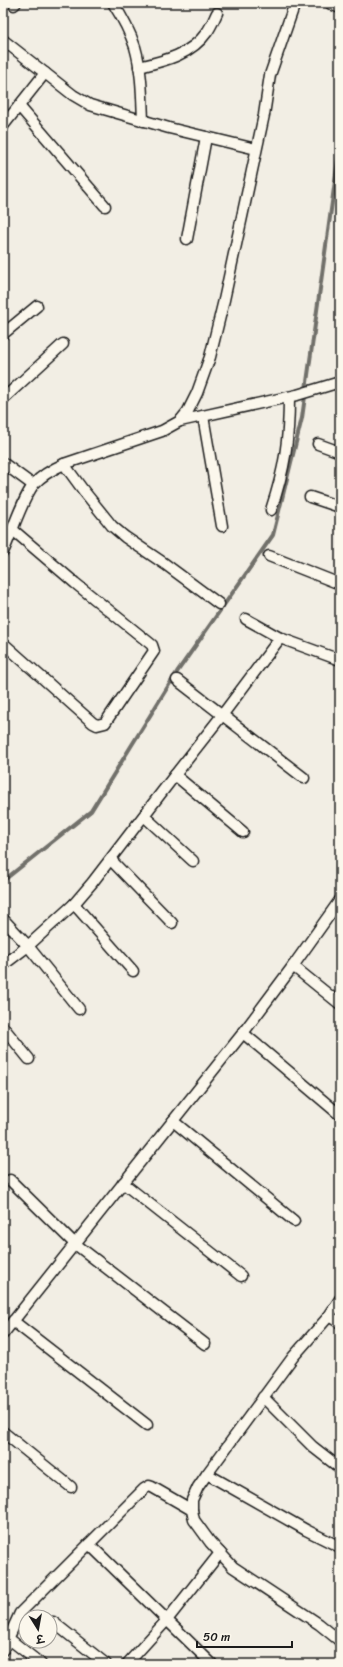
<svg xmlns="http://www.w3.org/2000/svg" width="343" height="1667" font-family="Sriracha,'Playpen Sans Deva',sans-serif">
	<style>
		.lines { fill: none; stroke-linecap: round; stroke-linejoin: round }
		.stream { stroke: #716f6b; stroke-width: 4 }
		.minor-casing { stroke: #1c1c1c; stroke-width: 13 }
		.tertiary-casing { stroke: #1c1c1c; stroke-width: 15 }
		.minor { stroke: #fbf7ec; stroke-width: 10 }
		.tertiary { stroke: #fbf7ec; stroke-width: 12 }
	</style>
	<rect width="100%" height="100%" fill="#f2eee4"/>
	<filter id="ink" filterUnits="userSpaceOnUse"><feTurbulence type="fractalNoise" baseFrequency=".025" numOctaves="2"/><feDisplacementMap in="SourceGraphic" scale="8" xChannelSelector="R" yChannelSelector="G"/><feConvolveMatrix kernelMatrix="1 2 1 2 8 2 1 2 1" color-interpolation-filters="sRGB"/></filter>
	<g filter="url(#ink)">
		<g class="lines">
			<!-- stream -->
			<polyline class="stream" points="3,881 91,811 177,672 273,535 302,418 340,145"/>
			<!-- minor casing -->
			<g class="minor-casing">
				<g id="minor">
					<path d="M113,3C122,17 130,32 135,47C142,71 142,97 143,121"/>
					<polyline points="14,5 16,3"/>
					<polyline points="3,40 73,95 90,105 169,128 256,149"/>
					<path d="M139,67C164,61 191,55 207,32C211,27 214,19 217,13"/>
					<polyline points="19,106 105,206"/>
					<polyline points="3,126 45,73"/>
					<polyline points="187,239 206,137"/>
					<polyline points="3,334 37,306"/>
					<polyline points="3,399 63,344"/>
					<polyline points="203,416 222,526"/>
					<polyline points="180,421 297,395 340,382"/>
					<polyline points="318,444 340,452"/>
					<polyline points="3,463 33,485"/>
					<polyline points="64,464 83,490 112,526 125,537 165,564 219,604"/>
					<polyline points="310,497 340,507"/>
					<path d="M271,510C285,468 289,441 289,397"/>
					<path d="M3,552C12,533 22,499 34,484C42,475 53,469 64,464L162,431L180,421L188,411L197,393L210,357L224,300L264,115L270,75L295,3"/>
					<polyline points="269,556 340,584"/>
					<polyline points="246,619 280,638 340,660"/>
					<polyline points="3,643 93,723 97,725 105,723 154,651 152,645 75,583 13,530"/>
					<polyline points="177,680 304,778"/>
					<polyline points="175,775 243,832"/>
					<polyline points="144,816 193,861"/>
					<polyline points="111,860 172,923"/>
					<polyline points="74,904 133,971"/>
					<polyline points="3,919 28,946 79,1009"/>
					<polyline points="3,965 28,946 52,924 74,904 92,883 175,775 223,714 280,638"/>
					<polyline points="293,966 340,1004"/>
					<polyline points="3,1027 29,1059"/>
					<polyline points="243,1033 340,1115"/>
					<polyline points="173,1121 294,1221"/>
					<polyline points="10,1180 74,1243 205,1344"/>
					<polyline points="123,1183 241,1276"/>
					<polyline points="340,1299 329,1316 293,1357 207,1474 198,1487 192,1500 192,1510 194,1520 210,1542 233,1567 319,1624 340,1641"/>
					<polyline points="329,1316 340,1323"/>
					<polyline points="13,1321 147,1425"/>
					<polyline points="3,1334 243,1033 293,966 340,900"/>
					<polyline points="263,1397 313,1447 340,1468"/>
					<polyline points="3,1432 71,1487"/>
					<polyline points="207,1474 306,1530 340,1547"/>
					<polyline points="89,1544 212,1664"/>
					<polyline points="53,1622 106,1664"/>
					<polyline points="8,1638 41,1664"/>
					<polyline points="3,1650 20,1613 144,1489 149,1486 152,1487 192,1510"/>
					<polyline points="127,1664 167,1620 220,1553"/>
				</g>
			</g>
			<!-- tertiary casing -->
			<g class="tertiary-casing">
				<polyline id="tertiary" points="331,3 340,7"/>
			</g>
			<!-- minor -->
			<use href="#minor" class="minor"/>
			<!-- tertiary -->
			<use href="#tertiary" class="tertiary"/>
		</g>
	</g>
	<!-- margin -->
	<rect width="343" height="1667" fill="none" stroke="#fbf7ec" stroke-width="16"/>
	<rect x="8" y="8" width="327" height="1651" fill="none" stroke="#1c1c1c" stroke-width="1.5" filter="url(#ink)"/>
	<!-- north arrow -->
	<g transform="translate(38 1629) rotate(169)"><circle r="19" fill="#fbf7ec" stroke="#a29f99"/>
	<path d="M0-3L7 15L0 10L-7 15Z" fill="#1c1c1c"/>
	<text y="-6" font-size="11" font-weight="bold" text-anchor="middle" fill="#1c1c1c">उ</text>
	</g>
	<!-- scale -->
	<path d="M197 1641v6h95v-6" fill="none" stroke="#1c1c1c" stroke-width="2"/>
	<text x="203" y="1641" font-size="12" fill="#1c1c1c" stroke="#fbf7ec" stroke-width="3" paint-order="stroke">50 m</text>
</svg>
